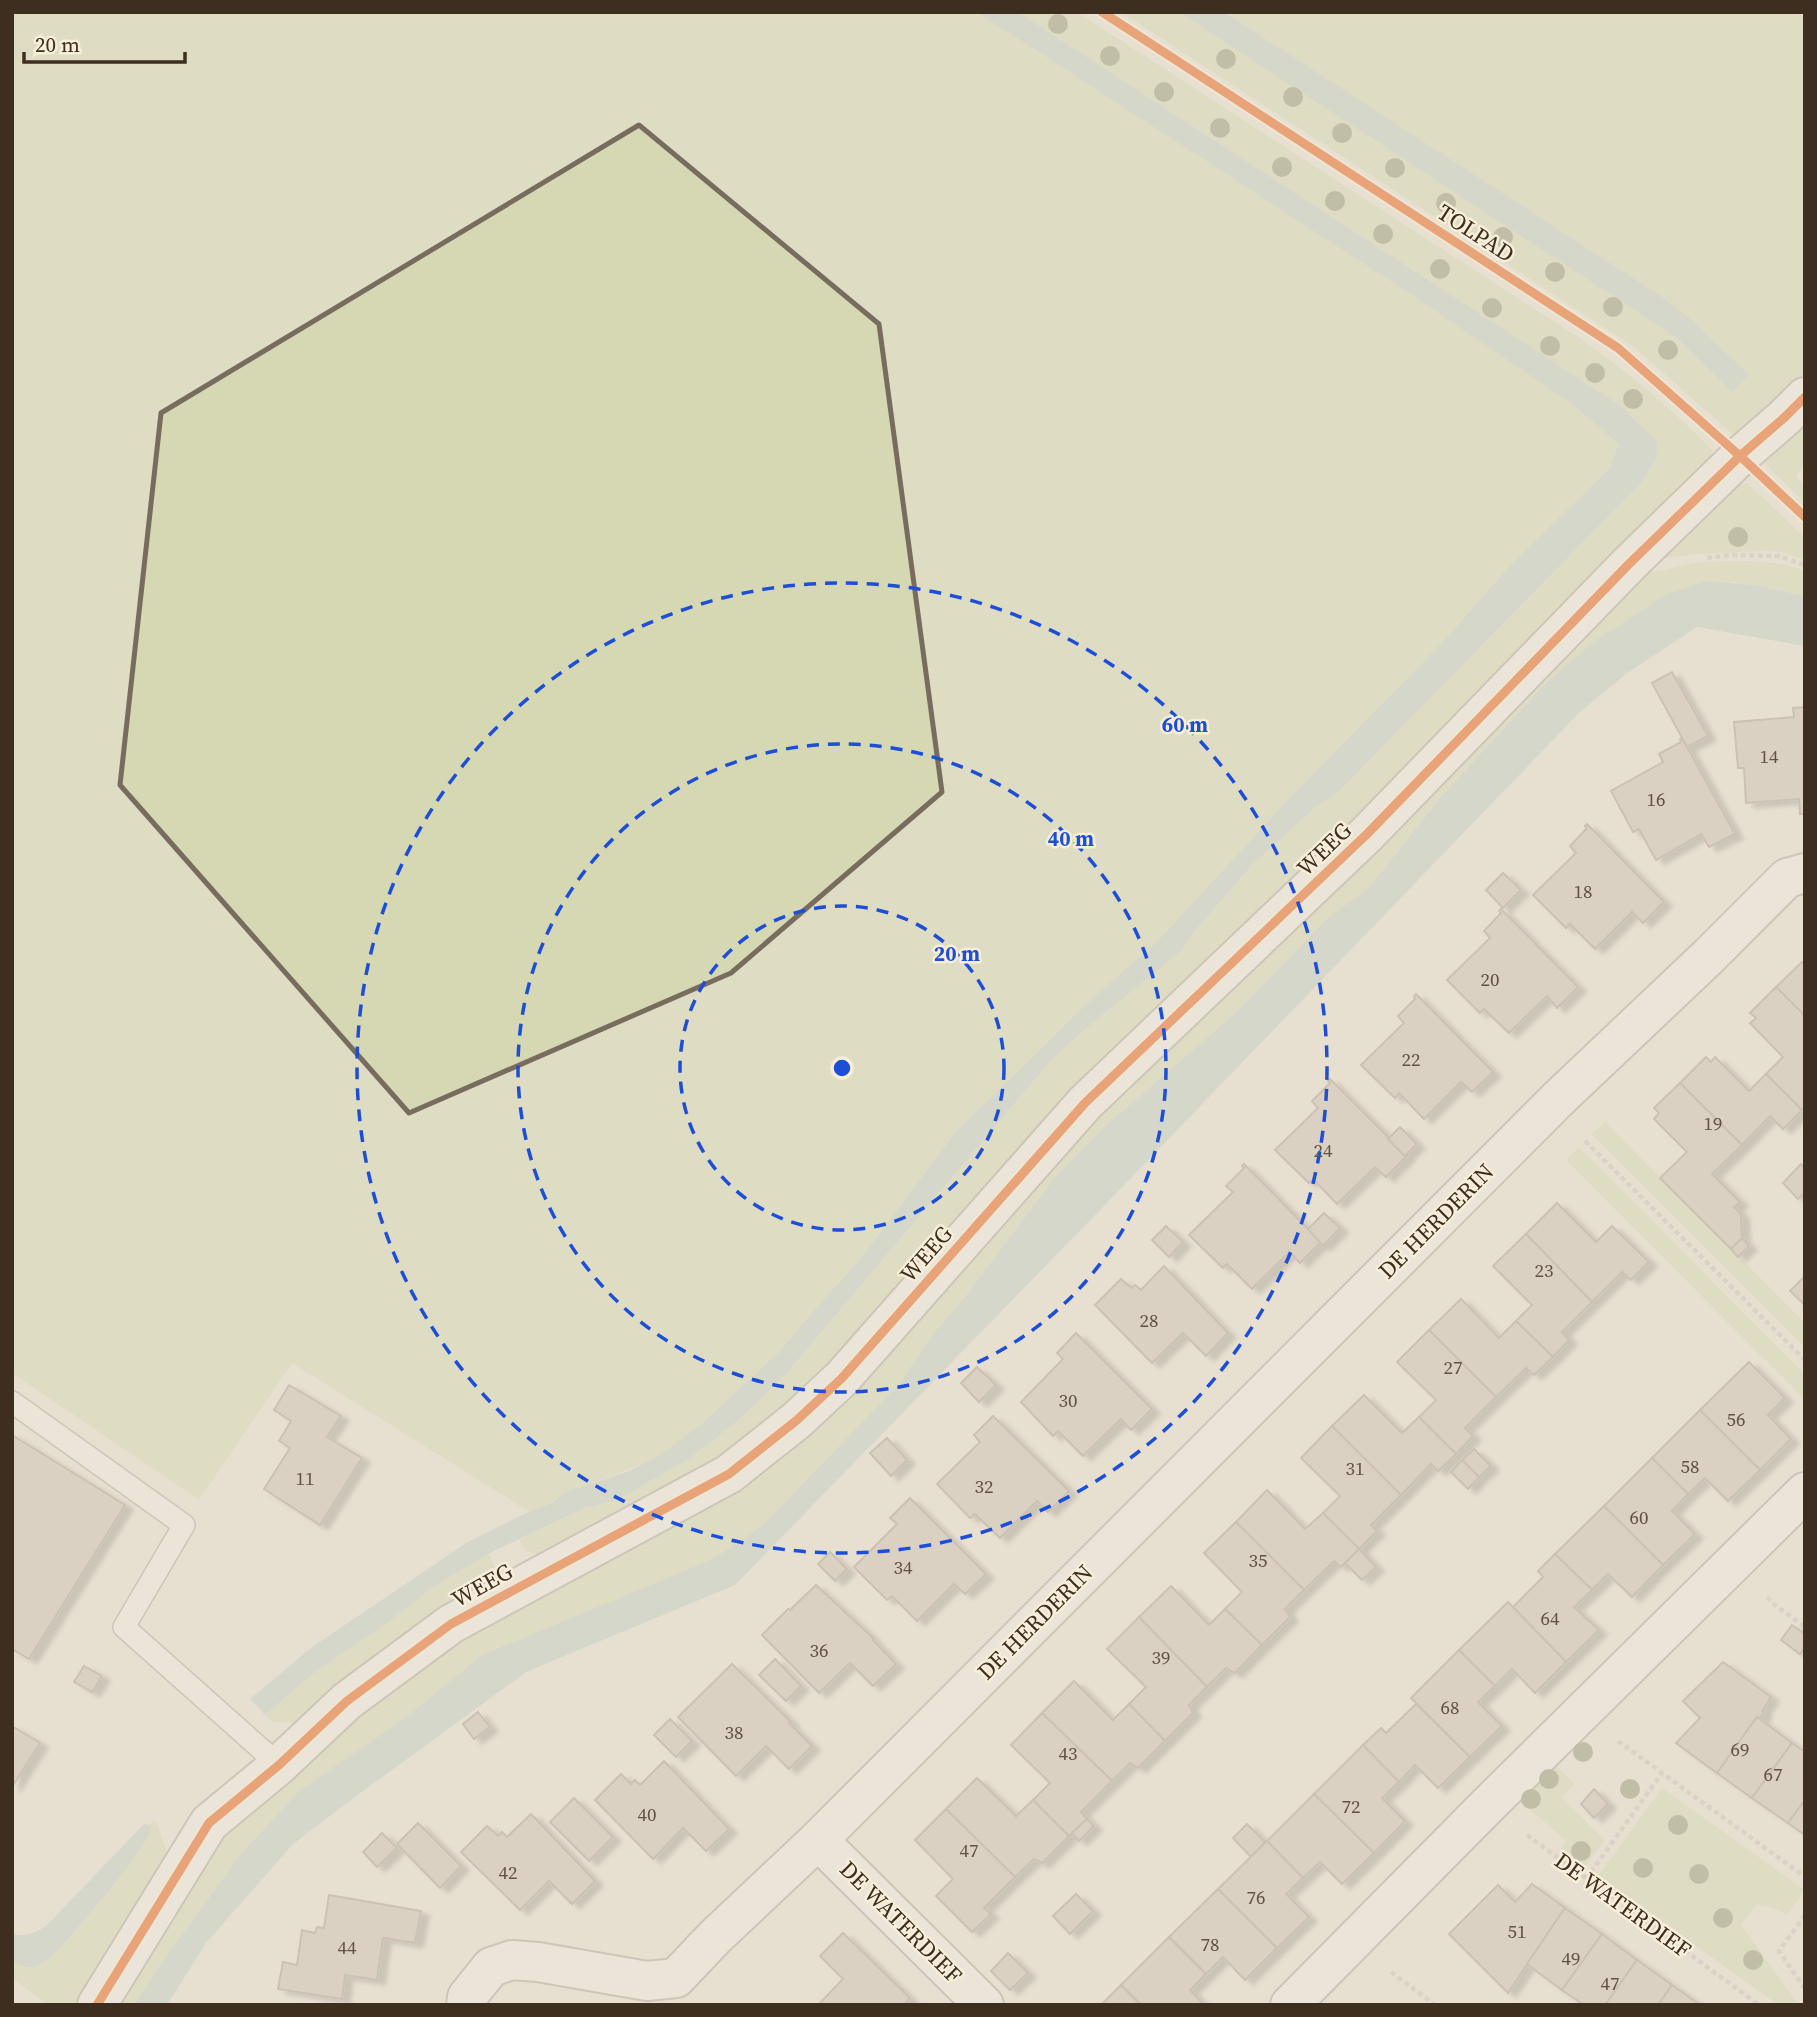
<svg xmlns="http://www.w3.org/2000/svg" width="1817" height="2017" font-family="'Source Serif 4',serif">
	<style>
		.green { fill: #d6d7b3 }
		.water { fill: #bcccc2 }
		.building { fill: #cbbfb2; stroke: #a89c90; stroke-width: 2; filter: url(#shadow) }
		.lines { fill: none; stroke-linecap: round; stroke-linejoin: round }
		.lane-casing { stroke: #ada599; stroke-width: 24 }
		.street-casing { stroke: #ada599; stroke-width: 42 }
		.path { stroke: #c8c2b9; stroke-width: 4.5; stroke-dasharray: 5 3.5; stroke-linecap: butt }
		.lane { stroke: #efebe3; stroke-width: 21 }
		.street { stroke: #efebe3; stroke-width: 38 }
		.cycleway-casing { stroke: #f7eed8; stroke-width: 13 }
		.cycleway { stroke: #e8590c; stroke-width: 9 }
		.tree { fill: #929673 }
		.marked { fill: none; stroke: #786c5e; stroke-width: 5; stroke-linejoin: round }
		.ring { fill: none; stroke: #1d4ed8; stroke-width: 3.5; stroke-dasharray: 12 9 }
		.labels { text-anchor: middle; dominant-baseline: central; stroke-width: 5; stroke-linejoin: round; paint-order: stroke }
		.number-label { font-size: 19px; fill: #605244 }
		.street-label { font-size: 23px; fill: #3d2e20; stroke: #f7eed8 }
		.centre { fill: #1d4ed8; stroke: #f7eed8; stroke-width: 3.5 }
		.ring-label { font-size: 21px; text-anchor: middle; font-weight: bold; fill: #1d4ed8; stroke: #f7eed8; stroke-width: 5; stroke-linejoin: round; paint-order: stroke }
	</style>
	<defs>
		<filter id="shadow"><feDropShadow dx="8" dy="4.5" stdDeviation="2" flood-color="#0004"/></filter>
	</defs>
	<rect width="100%" height="100%" fill="#e7e0d1"/>
	<!-- green -->
	<g class="green">
		<polygon points="12,12 995,12 1642,445 964,1148 725,1421 644,1463 561,1496 531,1513 292,1363 199,1500 12,1373"/>
		<path d="M1018,12H1077L1584,341C1630,374 1673,409 1712,450L1710,467L847,1355L729,1457L543,1555L527,1552L519,1540L582,1509L617,1500L690,1458L741,1418L785,1375L1052,1059L1084,1030L1180,952L1198,927L1252,865L1313,809L1341,789L1640,484L1656,459L1658,442L1618,404Z"/>
		<polygon points="1121,12 1805,12 1805,375 1738,439 1634,347"/>
		<polygon points="1805,409 1805,464 1796,477 1805,485 1803,501 1757,456"/>
		<polygon points="1747,483 1805,538 1805,560 1781,552 1766,551 1698,554 1665,558 1653,558 1728,485"/>
		<path d="M1719,561C1750,561 1775,560 1805,571V596L1731,582L1441,797L1369,888L1329,917L1238,1011L1103,1128L1053,1180L962,1301L932,1335L899,1384L765,1523L737,1544L708,1561L482,1655L404,1719L300,1790L240,1855L155,1972L134,2005H114L180,1894L234,1825L301,1756L434,1651L638,1541L1023,1192L1635,576L1694,563Z"/>
		<polygon points="1605,1122 1805,1323 1805,1348 1591,1134"/>
		<polygon points="1579,1147 1805,1374 1805,1400 1566,1160"/>
		<path d="M488,1554C496,1564 496,1572 492,1584L304,1723L272,1722L265,1715L311,1675L391,1620L433,1587Z"/>
		<polygon points="1555,1764 1575,1784 1562,1798 1605,1840 1585,1867 1561,1848 1566,1841 1519,1800"/>
		<polygon points="1662,1788 1805,1890 1787,1915 1773,1908 1756,1905 1741,1925 1799,2005 1778,2005 1598,1876"/>
		<path d="M154,1820L157,1823L168,1855L81,2003L48,2005L12,1978V1961C20,1966 28,1970 38,1965C55,1957 72,1934 85,1919C109,1891 132,1864 151,1832L149,1825Z"/>
	</g>
	<!-- water -->
	<g class="water">
		<polygon points="977,12 1018,12 1618,404 1658,442 1656,459 1640,484 1341,789 1313,809 1252,865 1198,927 1180,952 1084,1030 1052,1059 785,1375 741,1418 690,1458 617,1500 582,1509 488,1554 433,1587 391,1620 311,1675 265,1715 250,1699 312,1647 468,1542 520,1516 553,1502 564,1493 629,1471 660,1455 703,1423 780,1351 824,1299 859,1261 954,1134 1094,997 1158,941 1287,801 1441,644 1511,565 1610,468 1619,444 1571,403 1403,289"/>
		<polygon points="1179,12 1224,12 1662,297 1688,317 1749,375 1732,392 1677,338 1659,326"/>
		<polygon points="1707,581 1753,585 1805,596 1805,646 1697,627 1626,674 1580,712 1101,1209 735,1585 526,1672 355,1797 293,1844 206,1943 167,2005 134,2005 155,1972 240,1855 300,1790 404,1719 482,1655 708,1561 737,1544 765,1523 899,1384 932,1335 962,1301 1053,1180 1103,1128 1238,1011 1329,917 1369,888 1441,797 1546,683 1595,641 1665,595"/>
		<path d="M144,1824L149,1825L151,1832C132,1864 109,1891 85,1919C72,1934 55,1957 38,1965C28,1970 20,1966 12,1961V1934C27,1937 33,1934 46,1926Z"/>
	</g>
	<!-- building -->
	<g class="building">
		<polygon points="1672,672 1708,736 1687,747 1652,683"/>
		<polygon points="1805,707 1805,814 1800,814 1799,799 1746,803 1744,768 1738,768 1734,722 1794,717 1793,708"/>
		<polygon points="1682,738 1735,834 1709,847 1701,834 1656,860 1639,829 1633,832 1611,791 1663,762 1659,754 1681,742 1680,739"/>
		<polygon points="1587,824 1664,902 1643,923 1632,912 1595,949 1570,924 1566,928 1533,895 1576,853 1570,846 1587,828 1585,826"/>
		<polygon points="1503,873 1521,890 1503,908 1486,890"/>
		<polygon points="1501,909 1578,987 1557,1008 1547,996 1509,1033 1484,1009 1480,1013 1447,980 1490,938 1484,931 1501,913 1499,911"/>
		<polygon points="1802,962 1805,964 1805,1016 1776,987"/>
		<polygon points="1776,987 1805,1016 1805,1108 1802,1110 1766,1074 1783,1057 1750,1023 1756,1018 1750,1013"/>
		<polygon points="1416,994 1493,1072 1472,1092 1461,1082 1424,1119 1399,1093 1395,1098 1361,1065 1404,1023 1398,1016 1415,999 1414,996"/>
		<polygon points="1706,1057 1711,1062 1715,1057 1749,1091 1766,1074 1802,1110 1783,1129 1770,1116 1742,1145 1680,1083"/>
		<polygon points="1330,1079 1407,1156 1386,1177 1375,1167 1337,1204 1313,1179 1309,1183 1275,1150 1318,1108 1312,1101 1330,1083 1328,1081"/>
		<polygon points="1680,1083 1742,1145 1712,1174 1740,1202 1734,1207 1741,1214 1742,1238 1731,1249 1660,1178 1687,1152 1654,1119 1659,1113 1654,1108"/>
		<polygon points="1400,1127 1417,1144 1405,1156 1388,1139"/>
		<polygon points="1244,1164 1321,1242 1300,1263 1289,1252 1252,1289 1227,1264 1223,1268 1189,1235 1233,1192 1226,1186 1244,1168 1242,1166"/>
		<polygon points="1801,1164 1805,1168 1805,1192 1798,1199 1783,1183"/>
		<polygon points="1557,1203 1596,1242 1612,1226 1649,1262 1631,1280 1622,1272 1592,1302 1526,1234"/>
		<polygon points="1324,1213 1340,1228 1323,1246 1308,1229"/>
		<polygon points="1166,1226 1183,1242 1169,1257 1152,1240"/>
		<polygon points="1526,1234 1592,1302 1562,1332 1569,1340 1553,1357 1516,1321 1532,1305 1493,1266"/>
		<polygon points="1742,1238 1749,1246 1738,1257 1731,1249"/>
		<polygon points="1164,1266 1228,1333 1206,1356 1183,1333 1152,1363 1095,1305 1121,1279 1131,1288 1135,1285 1141,1290"/>
		<polygon points="1805,1276 1805,1305 1790,1291"/>
		<polygon points="1461,1299 1499,1338 1516,1321 1553,1357 1534,1375 1526,1368 1496,1397 1429,1330"/>
		<polygon points="1429,1330 1496,1397 1465,1428 1473,1436 1456,1454 1419,1417 1436,1400 1397,1362"/>
		<polygon points="1076,1333 1152,1409 1131,1430 1121,1419 1083,1456 1058,1431 1053,1436 1021,1402 1063,1359 1057,1353"/>
		<polygon points="1749,1362 1785,1398 1768,1415 1791,1439 1760,1470 1700,1410"/>
		<polygon points="977,1367 996,1385 979,1402 961,1383"/>
		<polygon points="289,1385 341,1416 327,1437 362,1458 320,1525 264,1489 290,1448 279,1441 291,1421 274,1410"/>
		<polygon points="1364,1395 1402,1433 1419,1417 1456,1454 1438,1471 1431,1464 1401,1495 1332,1426"/>
		<polygon points="1700,1410 1760,1470 1728,1501 1705,1478 1688,1494 1652,1458"/>
		<polygon points="993,1416 1069,1491 1048,1512 1037,1501 1000,1538 975,1514 970,1518 937,1484 980,1442 974,1435"/>
		<polygon points="1332,1426 1401,1495 1371,1525 1377,1531 1359,1549 1323,1513 1340,1496 1301,1458"/>
		<polygon points="12,1435 125,1505 29,1659 12,1649"/>
		<polygon points="887,1438 907,1460 891,1476 870,1453"/>
		<polygon points="1474,1449 1491,1466 1479,1477 1462,1460"/>
		<polygon points="1652,1458 1688,1494 1672,1511 1695,1534 1663,1565 1604,1506"/>
		<polygon points="1462,1460 1479,1477 1468,1489 1451,1472"/>
		<polygon points="1267,1490 1305,1529 1323,1513 1359,1549 1341,1567 1334,1561 1304,1590 1236,1522"/>
		<polygon points="910,1498 986,1574 965,1594 954,1584 917,1621 892,1596 887,1600 854,1567 897,1524 890,1518"/>
		<polygon points="1604,1506 1663,1565 1632,1597 1608,1574 1592,1590 1555,1554"/>
		<polygon points="1236,1522 1304,1590 1285,1609 1290,1617 1262,1645 1225,1609 1242,1592 1204,1553"/>
		<polygon points="1359,1549 1376,1567 1362,1580 1345,1563"/>
		<polygon points="830,1552 847,1569 835,1581 818,1564"/>
		<polygon points="1555,1554 1592,1590 1574,1607 1599,1630 1566,1662 1513,1607 1543,1577 1538,1571"/>
		<polygon points="816,1585 874,1639 873,1640 896,1664 873,1686 850,1663 819,1693 762,1635 788,1609 790,1610"/>
		<polygon points="1171,1586 1209,1625 1225,1609 1262,1645 1235,1673 1226,1668 1207,1687 1139,1617"/>
		<polygon points="1508,1602 1566,1662 1535,1693 1512,1669 1495,1686 1459,1650"/>
		<polygon points="1139,1617 1207,1687 1189,1705 1193,1713 1165,1741 1129,1704 1146,1687 1107,1649"/>
		<polygon points="1792,1625 1805,1634 1805,1647 1800,1654 1781,1640"/>
		<polygon points="1459,1650 1495,1686 1478,1702 1502,1726 1470,1757 1411,1698"/>
		<polygon points="775,1659 801,1686 786,1701 759,1675"/>
		<polygon points="1723,1662 1771,1697 1762,1711 1764,1713 1759,1719 1757,1717 1717,1773 1676,1743 1700,1718 1683,1701"/>
		<polygon points="732,1664 791,1722 789,1723 812,1746 789,1769 766,1746 736,1776 678,1717"/>
		<polygon points="84,1666 102,1676 92,1692 74,1682"/>
		<polygon points="1074,1681 1113,1720 1129,1704 1165,1741 1138,1768 1130,1763 1112,1781 1042,1713"/>
		<polygon points="1416,1704 1470,1757 1438,1788 1415,1765 1399,1782 1363,1745 1381,1728 1386,1733"/>
		<polygon points="478,1712 490,1727 474,1739 463,1724"/>
		<polygon points="1042,1713 1112,1781 1081,1812 1087,1819 1069,1836 1033,1800 1050,1783 1011,1745"/>
		<polygon points="1757,1717 1792,1743 1752,1798 1717,1773"/>
		<polygon points="670,1719 692,1741 676,1757 654,1735"/>
		<polygon points="12,1726 40,1743 12,1787"/>
		<polygon points="1792,1743 1805,1752 1805,1800 1788,1823 1752,1798"/>
		<polygon points="1363,1745 1399,1782 1382,1798 1405,1821 1374,1853 1314,1794"/>
		<polygon points="664,1761 729,1829 706,1851 683,1828 653,1859 595,1800 621,1774 631,1784 635,1780 640,1785"/>
		<polygon points="977,1778 1016,1816 1033,1800 1069,1836 1042,1863 1034,1859 1015,1877 946,1809"/>
		<polygon points="1594,1789 1608,1804 1594,1818 1581,1804"/>
		<polygon points="1314,1794 1374,1853 1342,1884 1320,1862 1303,1878 1267,1841"/>
		<polygon points="574,1798 613,1837 589,1861 550,1822"/>
		<polygon points="1805,1800 1805,1835 1788,1823"/>
		<polygon points="946,1809 1015,1877 984,1908 991,1914 972,1932 936,1896 953,1879 915,1840"/>
		<polygon points="531,1814 595,1881 572,1904 549,1881 520,1910 461,1852 487,1826 498,1836 502,1832 507,1837"/>
		<polygon points="1087,1819 1094,1826 1079,1841 1072,1833"/>
		<polygon points="418,1823 461,1866 440,1888 397,1844"/>
		<polygon points="1247,1824 1265,1842 1251,1857 1233,1838"/>
		<polygon points="382,1833 397,1848 377,1867 363,1852"/>
		<polygon points="1267,1841 1303,1878 1286,1894 1309,1917 1277,1948 1218,1889"/>
		<polygon points="1532,1884 1565,1908 1508,1993 1449,1934 1498,1885 1515,1902"/>
		<polygon points="1218,1889 1277,1948 1245,1980 1223,1957 1206,1974 1169,1937"/>
		<polygon points="1076,1894 1093,1911 1070,1934 1053,1916"/>
		<polygon points="329,1895 421,1911 415,1943 383,1938 377,1980 345,1975 342,1999 278,1989 283,1962 297,1965 302,1930 315,1933 317,1927 324,1928"/>
		<polygon points="1565,1908 1602,1934 1562,1990 1527,1964"/>
		<polygon points="843,1933 910,1998 904,2005 818,2005 843,1979 820,1956"/>
		<polygon points="1602,1934 1637,1960 1605,2005 1584,2005 1562,1990"/>
		<polygon points="1169,1937 1206,1974 1190,1990 1204,2005 1141,2005 1121,1985"/>
		<polygon points="1008,1953 1028,1973 1010,1990 991,1971"/>
		<polygon points="1637,1960 1672,1985 1658,2005 1605,2005"/>
		<polygon points="1121,1985 1141,2005 1101,2005"/>
		<polygon points="1672,1985 1700,2005 1658,2005"/>
	</g>
	<g class="lines">
		<!-- lane casing -->
		<g class="lane-casing">
			<polyline id="lane" points="12,1402 184,1525 124,1627 279,1765"/>
		</g>
		<!-- street casing -->
		<g class="street-casing">
			<g id="street">
				<polyline points="818,1840 984,2005"/>
				<polyline points="97,2005 209,1823 279,1765 347,1701 451,1624 729,1474 797,1420 842,1378 1085,1103 1367,834 1629,564 1740,456 1785,417 1805,397"/>
				<polyline points="466,2005 467,1997 491,1967 512,1960 538,1962 647,1981 676,1978 715,1937 818,1840 1558,1099 1708,957 1787,878 1805,873"/>
				<polyline points="1290,2005 1487,1806 1805,1492"/>
			</g>
		</g>
		<!-- path -->
		<g class="path">
			<polyline points="1707,558 1730,555 1779,556 1805,565"/>
			<polyline points="1585,1141 1805,1360"/>
			<polyline points="1767,1597 1775,1605 1805,1627"/>
			<polyline points="1618,1741 1805,1877"/>
			<polyline points="1527,1835 1759,2005"/>
			<polyline points="1586,1879 1662,1773"/>
			<polyline points="1805,1915 1779,1951 1805,1989"/>
			<polyline points="1391,1972 1435,2005"/>
		</g>
		<!-- lane -->
		<use href="#lane" class="lane"/>
		<!-- street -->
		<use href="#street" class="street"/>
		<!-- cycleway casing -->
		<g class="cycleway-casing">
			<g id="cycleway">
				<polyline points="1102,12 1618,348 1740,456 1805,517"/>
				<polyline points="97,2005 209,1823 279,1765 347,1701 451,1624 729,1474 797,1420 842,1378 1085,1103 1367,834 1629,564 1740,456 1785,417 1805,397"/>
			</g>
		</g>
		<!-- cycleway -->
		<use href="#cycleway" class="cycleway"/>
	</g>
	<!-- trees -->
	<g class="tree">
		<circle cx="1058" cy="24" r="10"/>
		<circle cx="1110" cy="56" r="10"/>
		<circle cx="1226" cy="59" r="10"/>
		<circle cx="1164" cy="92" r="10"/>
		<circle cx="1293" cy="97" r="10"/>
		<circle cx="1220" cy="128" r="10"/>
		<circle cx="1342" cy="133" r="10"/>
		<circle cx="1282" cy="167" r="10"/>
		<circle cx="1395" cy="168" r="10"/>
		<circle cx="1335" cy="201" r="10"/>
		<circle cx="1446" cy="203" r="10"/>
		<circle cx="1383" cy="234" r="10"/>
		<circle cx="1503" cy="237" r="10"/>
		<circle cx="1440" cy="269" r="10"/>
		<circle cx="1555" cy="272" r="10"/>
		<circle cx="1613" cy="307" r="10"/>
		<circle cx="1492" cy="308" r="10"/>
		<circle cx="1550" cy="346" r="10"/>
		<circle cx="1668" cy="350" r="10"/>
		<circle cx="1595" cy="373" r="10"/>
		<circle cx="1633" cy="399" r="10"/>
		<circle cx="1738" cy="537" r="10"/>
		<circle cx="1583" cy="1752" r="10"/>
		<circle cx="1549" cy="1779" r="10"/>
		<circle cx="1630" cy="1789" r="10"/>
		<circle cx="1531" cy="1799" r="10"/>
		<circle cx="1678" cy="1825" r="10"/>
		<circle cx="1581" cy="1851" r="10"/>
		<circle cx="1643" cy="1868" r="10"/>
		<circle cx="1699" cy="1874" r="10"/>
		<circle cx="1723" cy="1918" r="10"/>
		<circle cx="1753" cy="1960" r="10"/>
	</g>
	<!-- marked area -->
	<path d="M0 0H1817V2017H0ZM639,125L879,324L942,792L731,973L409,1113L120,785L161,413Z" fill="#e7e0d1" fill-opacity=".55" fill-rule="evenodd"/>
	<path class="marked" d="M639,125L879,324L942,792L731,973L409,1113L120,785L161,413Z"/>
	<!-- distance rings -->
	<g class="ring">
		<circle cx="842" cy="1068" r="162"/>
		<circle cx="842" cy="1068" r="324"/>
		<circle cx="842" cy="1068" r="485"/>
	</g>
	<g class="labels">
		<!-- number labels -->
		<g class="number-label">
			<text x="1769" y="756">14</text>
			<text x="1656" y="799">16</text>
			<text x="1583" y="891">18</text>
			<text x="1490" y="979">20</text>
			<text x="1411" y="1059">22</text>
			<text x="1713" y="1123">19</text>
			<text x="1323" y="1150">24</text>
			<text x="1544" y="1270">23</text>
			<text x="1149" y="1320">28</text>
			<text x="1453" y="1367">27</text>
			<text x="1068" y="1400">30</text>
			<text x="1736" y="1419">56</text>
			<text x="1690" y="1466">58</text>
			<text x="1355" y="1468">31</text>
			<text x="305" y="1478">11</text>
			<text x="984" y="1486">32</text>
			<text x="1639" y="1517">60</text>
			<text x="1258" y="1560">35</text>
			<text x="903" y="1567">34</text>
			<text x="1550" y="1618">64</text>
			<text x="819" y="1650">36</text>
			<text x="1161" y="1657">39</text>
			<text x="1450" y="1707">68</text>
			<text x="734" y="1732">38</text>
			<text x="1740" y="1749">69</text>
			<text x="1068" y="1753">43</text>
			<text x="1773" y="1774">67</text>
			<text x="1351" y="1806">72</text>
			<text x="647" y="1814">40</text>
			<text x="969" y="1850">47</text>
			<text x="508" y="1872">42</text>
			<text x="1256" y="1897">76</text>
			<text x="1517" y="1931">51</text>
			<text x="1210" y="1944">78</text>
			<text x="347" y="1947">44</text>
			<text x="1571" y="1958">49</text>
			<text x="1610" y="1983">47</text>
		</g>
		<!-- street labels -->
		<g class="street-label">
			<text transform="translate(1476 233) rotate(33)">TOLPAD</text>
			<text transform="translate(1324 849) rotate(-44)">WEEG</text>
			<text transform="translate(1436 1221) rotate(-45)">DE HERDERIN</text>
			<text transform="translate(926 1254) rotate(-49)">WEEG</text>
			<text transform="translate(482 1585) rotate(-29)">WEEG</text>
			<text transform="translate(1035 1622) rotate(-45)">DE HERDERIN</text>
			<text transform="translate(1623 1905) rotate(36)">DE WATERDIEF</text>
			<text transform="translate(901 1922) rotate(45)">DE WATERDIEF</text>
		</g>
	</g>
	<circle cx="842" cy="1068" r="10" class="centre"/>
	<g class="ring-label">
		<text x="1185" y="732">60 m</text>
		<text x="1071" y="846">40 m</text>
		<text x="957" y="961">20 m</text>
	</g>
	<!-- border -->
	<rect width="1817" height="2017" fill="none" stroke="#3d2e20" stroke-width="28"/>
	<!-- scale -->
	<path d="M24 52v10h161v-10" fill="none" stroke="#3d2e20" stroke-width="3.5"/>
	<text x="35" y="52" font-size="21" fill="#3d2e20" stroke="#f7eed8" stroke-width="5" paint-order="stroke">20 m</text>
</svg>
